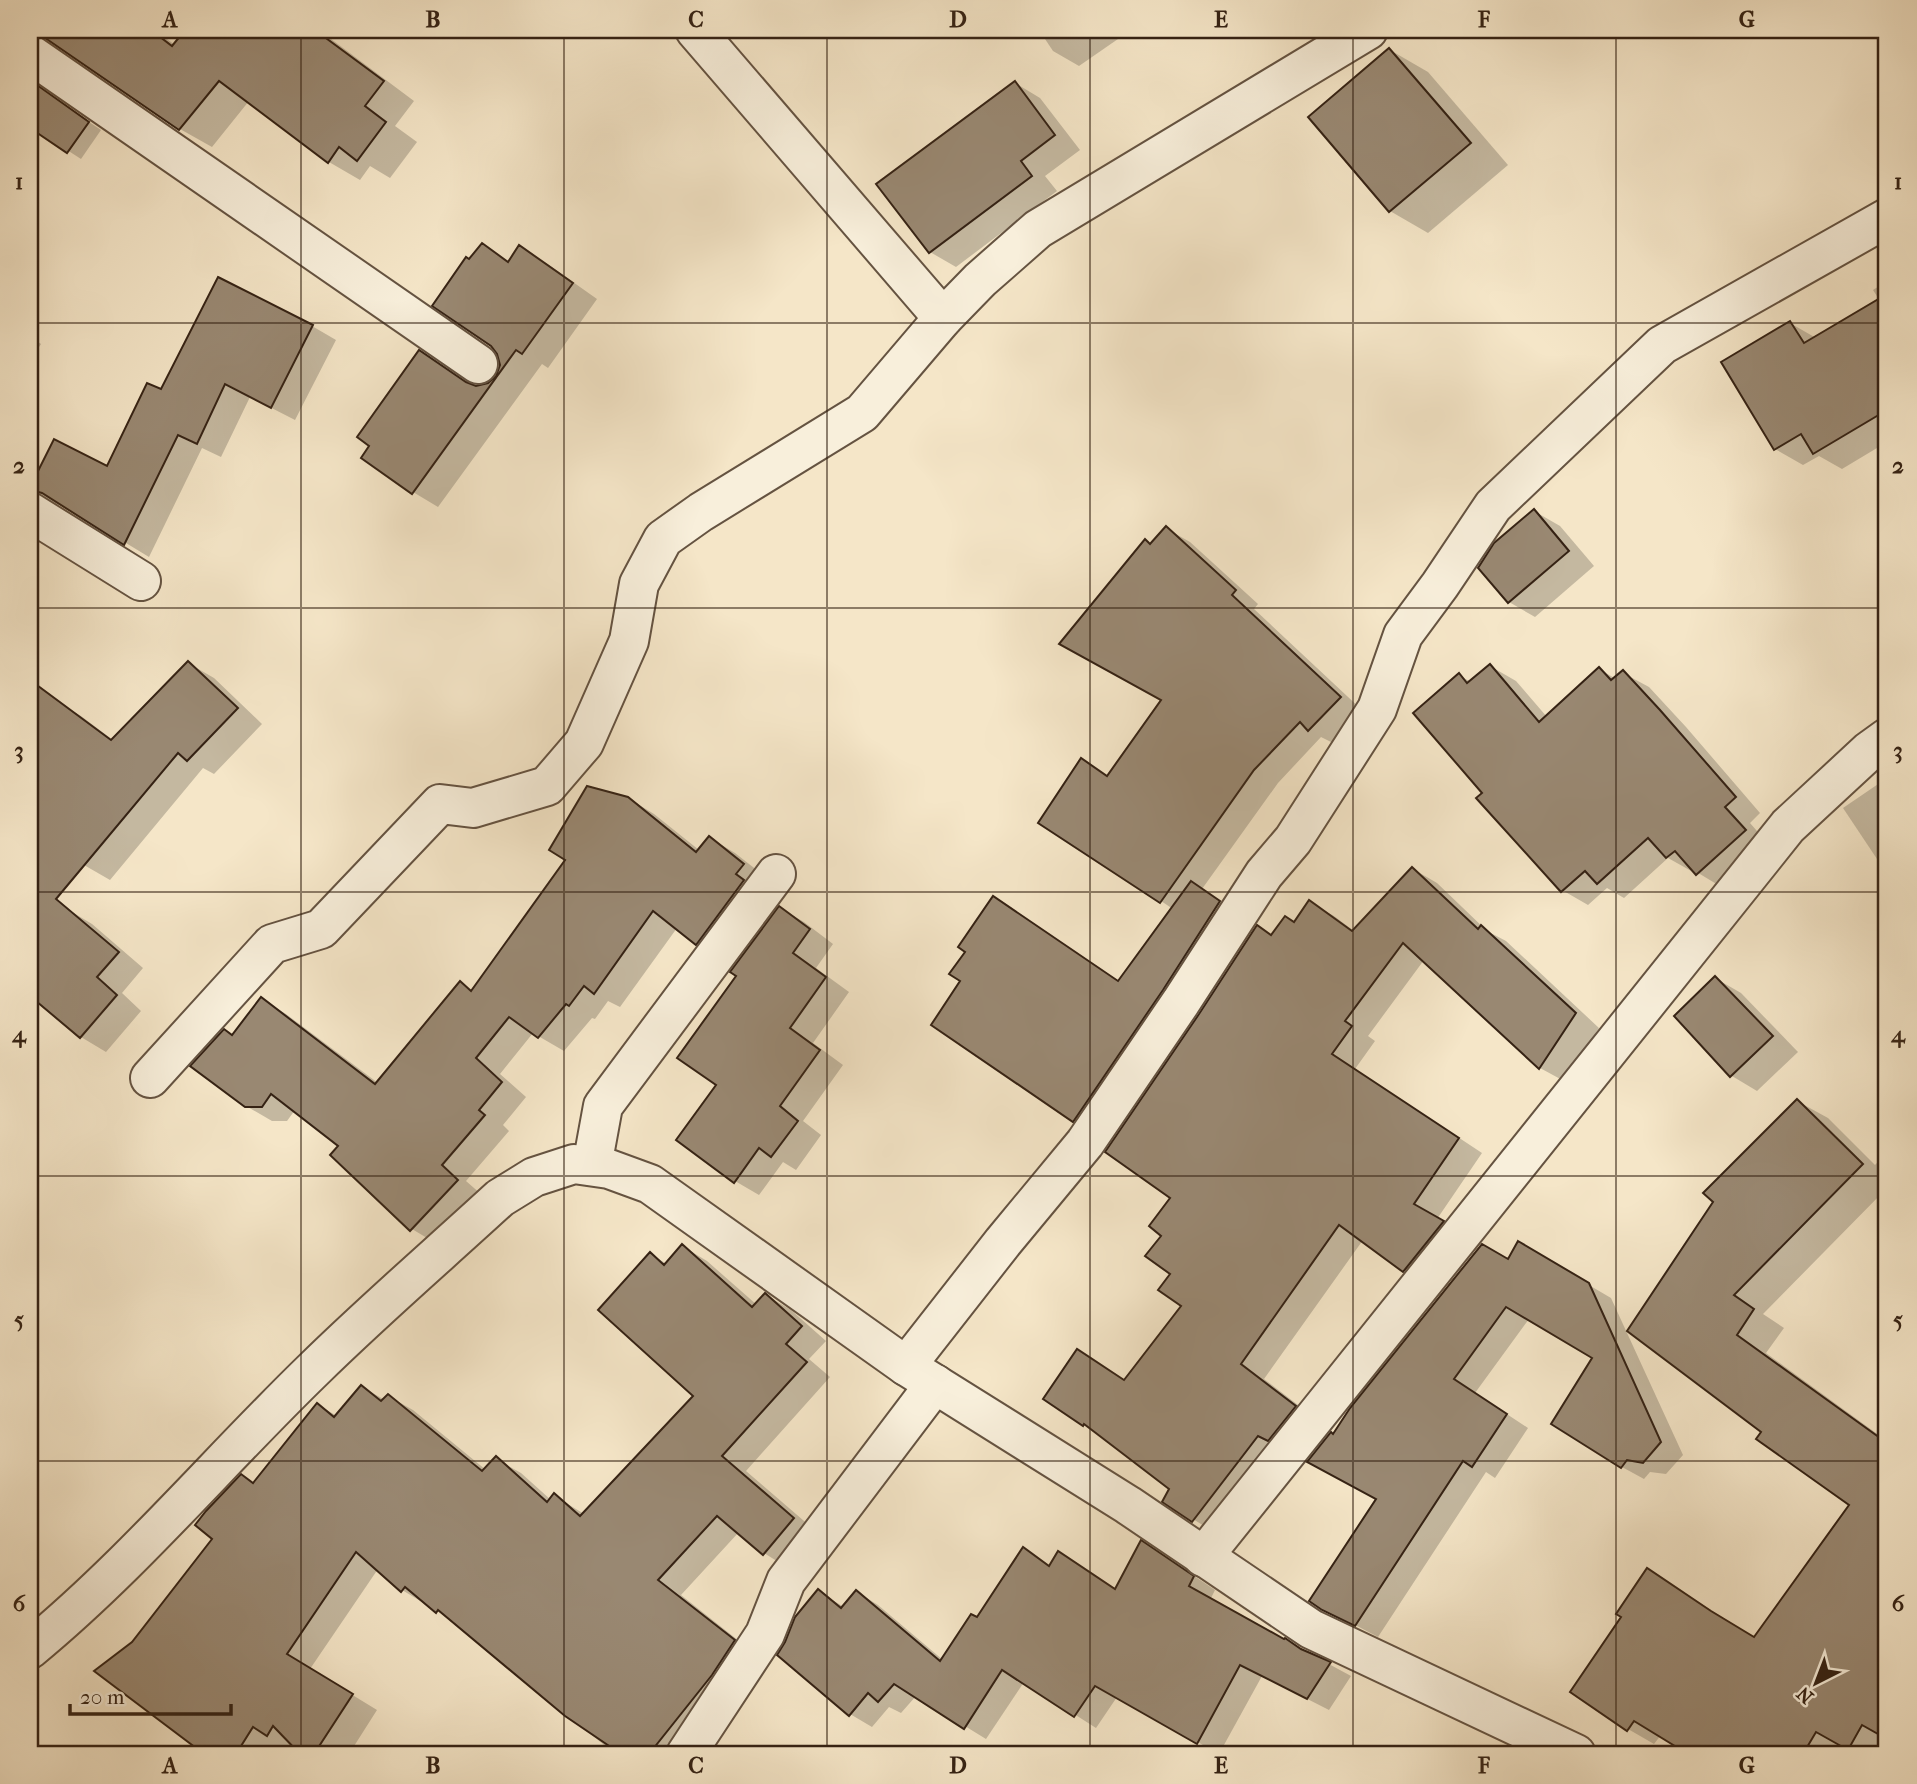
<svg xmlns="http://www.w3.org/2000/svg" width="1917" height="1784" font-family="'IM FELL French Canon',serif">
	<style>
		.shadow { fill: #0003 }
		.building { fill: #998872; stroke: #352214; stroke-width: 2 }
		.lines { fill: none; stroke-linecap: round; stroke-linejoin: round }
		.minor-casing { stroke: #655341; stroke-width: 42 }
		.minor { stroke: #f8efdb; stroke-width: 38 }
		.grid { fill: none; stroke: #352214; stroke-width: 2; stroke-opacity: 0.55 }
		.neatline { fill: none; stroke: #352214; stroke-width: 2.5 }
		.grid-label { font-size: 23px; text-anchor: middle; font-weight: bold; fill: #352214 }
	</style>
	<rect width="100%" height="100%" fill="#f5e6c8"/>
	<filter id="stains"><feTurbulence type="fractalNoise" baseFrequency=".00286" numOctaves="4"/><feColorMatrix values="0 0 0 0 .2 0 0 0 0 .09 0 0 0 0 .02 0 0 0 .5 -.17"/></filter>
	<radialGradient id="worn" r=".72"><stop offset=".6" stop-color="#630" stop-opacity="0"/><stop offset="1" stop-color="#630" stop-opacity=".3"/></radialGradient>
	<!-- shadow -->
	<g class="shadow">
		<polygon points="34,30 155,30 175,45 188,30 319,30 414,101 395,126 417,142 390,178 370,166 360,180 329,162 249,101 212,147 180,129"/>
		<polygon points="1039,30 1131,30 1079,66 1053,51"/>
		<polygon points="1390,50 1428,72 1508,165 1428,233 1390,211"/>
		<polygon points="30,82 101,130 81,159 30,126"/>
		<polygon points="1015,83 1040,98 1080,150 1045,176 1057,191 956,267 930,252"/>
		<polygon points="482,245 510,262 520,248 546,263 597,299 548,368 542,364 438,507 413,492 420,352 475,387 489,385 498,377 502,365 499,353 492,345 470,261"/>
		<polygon points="1887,281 1887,442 1842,469 1819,456 1803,465 1775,449 1790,323 1816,338 1880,301 1873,290"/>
		<polygon points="312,326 336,340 295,420 250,397 221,457 202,448 149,557 65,506 54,504 30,490 108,469 162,392"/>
		<polygon points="30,336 41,344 30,361"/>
		<polygon points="1534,511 1560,526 1594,566 1535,617 1509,602"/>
		<polygon points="1167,529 1190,542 1258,604 1254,609 1363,711 1333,743 1321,737 1278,783 1202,889 1245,917 1099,1135 1074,1121 962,981 967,951 993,899 1019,914 1119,982 1173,909 1161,901 1081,761 1109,777 1163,700 1152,545"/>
		<polygon points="188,663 214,678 262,724 214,774 203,768 110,880 84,865 30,825 30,736 56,701 81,716 113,740"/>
		<polygon points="1490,666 1516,681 1547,717 1599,669 1616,679 1623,673 1649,687 1686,727 1760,813 1750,823 1770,846 1723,888 1695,871 1693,872 1668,858 1624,898 1607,888 1588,905 1562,890 1484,794 1460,676 1471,682"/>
		<polygon points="1887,778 1887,874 1843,808"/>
		<polygon points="628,798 654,814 699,850 710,838 735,853 768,879 722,958 697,944 677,928 620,1007 608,1001 595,1019 592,1018 564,1051 533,1033 500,1074 526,1097 503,1125 509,1131 466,1181 482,1195 437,1244 412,1229 341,1145 295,1110 287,1121 272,1121 246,1106 234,1036 261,999 286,1014 378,1083 460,984 473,991"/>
		<polygon points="1413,869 1437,883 1487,931 1506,941 1599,1028 1564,1081 1540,1068 1424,960 1368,1036 1375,1041 1355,1069 1482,1153 1437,1219 1466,1236 1428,1284 1404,1270 1363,1240 1264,1379 1319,1421 1217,1534 1164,1501 1171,1488 1098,1433 1084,1424 1125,1381 1183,1306 1172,1274 1164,1235 1173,1198 1272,936 1295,923 1310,903 1334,916 1354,931"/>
		<polygon points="780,908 804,922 833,944 816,968 849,992 813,1043 843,1065 803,1121 821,1135 796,1170 783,1162 759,1195 735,1181 718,1085 738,975"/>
		<polygon points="67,909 92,924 143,968 122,993 141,1011 106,1052 81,1037 30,994 30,953"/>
		<polygon points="1715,978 1741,993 1798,1052 1757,1091 1732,1076 1677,1016"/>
		<polygon points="1797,1101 1828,1118 1875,1165 1887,1152 1887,1188 1763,1314 1784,1328 1766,1353 1887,1441 1887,1528 1872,1519 1764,1431 1629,1330"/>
		<polygon points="1519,1244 1611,1298 1683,1455 1666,1474 1650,1472 1644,1479 1622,1467 1594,1357 1529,1319 1475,1393 1528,1428 1495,1478 1486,1472 1378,1637 1323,1608 1378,1499 1333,1436 1509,1262"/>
		<polygon points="682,1246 707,1261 757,1305 766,1295 791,1310 826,1341 809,1359 830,1377 746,1471 818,1533 788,1568 764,1553 739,1532 681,1595 758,1656 689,1754 615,1754 452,1620 402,1590 378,1569 310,1669 377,1710 349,1754 196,1754 199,1749 134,1643 318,1405 337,1416 362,1387 385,1400 388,1396 413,1410 486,1470 496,1459 521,1473 551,1500 555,1496 584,1514 696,1396 650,1254 667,1264"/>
		<polygon points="1023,1550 1050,1566 1116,1590 1163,1555 1215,1590 1210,1600 1351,1676 1329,1710 1262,1676 1219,1754 1117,1697 1096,1728 1024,1682 986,1739 916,1696 901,1713 889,1707 872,1727 850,1714 780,1655 819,1592 844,1607 857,1592 878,1605 943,1660 977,1620"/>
		<polygon points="1845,1564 1887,1592 1887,1754 1692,1754 1661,1735 1654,1744 1628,1729 1623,1617 1648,1570 1755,1638"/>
		<polygon points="1163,1746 1177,1754 1157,1754"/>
	</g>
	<!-- building -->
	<g class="building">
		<polygon points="30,30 151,30 172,46 185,30 315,30 384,81 365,106 386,122 357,161 339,147 328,163 219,81 179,130 42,36 30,32"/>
		<polygon points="1389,48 1471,143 1389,212 1308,117"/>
		<polygon points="30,80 89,122 67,153 30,128"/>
		<polygon points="1015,81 1055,135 1021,161 1032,176 929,253 876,184"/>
		<polygon points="482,243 508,262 519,245 573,283 522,354 516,350 412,494 361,458 369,446 357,437 419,350 466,382 476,386 488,383 496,376 500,365 497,354 491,346 432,306 466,257 469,259"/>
		<polygon points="218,277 313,325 271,408 225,384 197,444 178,435 124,545 42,493 30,490 30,487 54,439 107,466 147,383 161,389"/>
		<polygon points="1887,294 1887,410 1813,454 1801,434 1774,450 1721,362 1790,321 1804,343"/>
		<polygon points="1534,509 1569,551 1508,603 1478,568 1494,543"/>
		<polygon points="1166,526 1236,590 1232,595 1341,697 1308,731 1300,722 1254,770 1160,903 1038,823 1081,758 1107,776 1161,700 1059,644 1145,539 1150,544"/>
		<polygon points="188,661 238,708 187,761 178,753 56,899 119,952 97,977 117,995 80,1038 30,996 30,680 111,740"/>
		<polygon points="1490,664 1539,722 1599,667 1611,680 1623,670 1660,710 1736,797 1725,807 1746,830 1696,875 1675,851 1666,858 1648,838 1597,884 1585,871 1561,892 1476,798 1482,793 1413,713 1459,673 1467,683"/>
		<polygon points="587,786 628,797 696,852 709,836 744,864 736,874 744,880 696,945 653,911 594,994 584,986 569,1006 566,1004 538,1038 509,1017 476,1058 502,1082 479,1110 485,1115 442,1165 458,1180 410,1231 330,1155 338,1146 271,1094 262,1107 245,1107 190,1066 224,1029 232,1035 261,997 375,1084 460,981 471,991 565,860 549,850"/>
		<polygon points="1412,867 1478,929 1481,925 1576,1013 1539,1069 1403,943 1345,1021 1352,1026 1332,1054 1459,1138 1414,1204 1444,1221 1403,1272 1339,1225 1241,1364 1296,1406 1268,1441 1258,1436 1192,1522 1162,1502 1169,1489 1084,1424 1083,1426 1043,1399 1077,1349 1124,1380 1181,1306 1158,1290 1170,1274 1145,1256 1161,1236 1149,1226 1170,1198 1105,1152 1199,1014 1257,925 1271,935 1285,916 1294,922 1309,900 1352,931"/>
		<polygon points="1191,881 1220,901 1163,990 1073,1122 931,1025 960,981 949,974 965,952 958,947 993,896 1118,981"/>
		<polygon points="779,906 810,929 793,953 826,977 790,1028 820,1050 780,1106 798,1121 771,1157 759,1148 734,1183 676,1140 716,1085 677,1058 736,976 730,972"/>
		<polygon points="1715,976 1773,1036 1730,1077 1674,1016"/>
		<polygon points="1797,1099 1863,1164 1734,1295 1754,1309 1737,1335 1887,1443 1887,1739 1862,1725 1848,1750 1816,1732 1803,1754 1688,1754 1634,1721 1627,1731 1570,1692 1621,1617 1616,1614 1647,1568 1711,1611 1754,1637 1849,1505 1756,1439 1761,1432 1627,1331 1713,1202 1703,1193"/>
		<polygon points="1518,1241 1589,1283 1661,1442 1643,1463 1627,1460 1621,1468 1551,1424 1592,1358 1506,1307 1454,1379 1507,1414 1472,1467 1463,1461 1355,1626 1322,1610 1309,1601 1376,1499 1307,1462 1331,1432 1333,1434 1350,1408 1482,1244 1508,1259"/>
		<polygon points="682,1244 752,1307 765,1293 802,1326 786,1344 807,1362 722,1456 794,1518 763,1555 717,1516 658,1580 735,1640 712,1675 649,1754 621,1754 565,1716 438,1610 436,1613 405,1587 401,1592 356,1552 287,1654 353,1694 314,1754 300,1754 273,1726 267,1736 253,1727 236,1754 204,1754 94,1671 132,1642 212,1539 195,1525 206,1511 241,1474 253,1483 317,1403 334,1417 361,1385 381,1401 388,1394 482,1471 496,1456 547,1502 554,1493 580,1516 693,1396 598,1310 650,1252 664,1265"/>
		<polygon points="1141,1540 1194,1576 1189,1586 1284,1639 1285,1638 1301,1649 1331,1662 1307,1699 1240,1665 1197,1744 1095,1686 1074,1717 1002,1670 964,1729 894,1684 878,1702 868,1693 849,1716 777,1655 785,1642 795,1617 818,1589 841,1608 856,1590 940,1661 971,1614 977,1617 1023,1547 1049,1566 1058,1551 1115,1589"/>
	</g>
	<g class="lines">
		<!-- minor casing -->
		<g class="minor-casing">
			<g id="minor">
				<polyline points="695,30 943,318"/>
				<polyline points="30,54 478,364"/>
				<polyline points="30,512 141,581"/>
				<polyline points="150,1078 272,944 321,929 440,804 473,808 547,786 584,743 629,641 639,584 663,539 701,512 862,413 943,318 980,280 1038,229 1368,30"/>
				<polyline points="592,1166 603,1106 776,874"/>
				<polyline points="906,1366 1003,1242 1085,1143 1181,1002 1264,874 1293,840 1377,709 1403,635 1440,585 1493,506 1662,345 1887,218"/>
				<polyline points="1203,1557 1788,826 1869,751 1887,738"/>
				<path d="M30,1649C132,1565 218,1462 313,1370C373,1311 438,1255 500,1198L534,1177L574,1164L609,1169L650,1184L906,1366L1128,1505L1311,1629L1576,1754"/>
				<polyline points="686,1754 765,1634 786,1581 935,1384"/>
			</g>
		</g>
		<!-- minor -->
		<use href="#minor" class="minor"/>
	</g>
	<!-- grid -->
	<path class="grid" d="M301,30V1754M564,30V1754M827,30V1754M1090,30V1754M1353,30V1754M1616,30V1754M30,323H1887M30,608H1887M30,892H1887M30,1176H1887M30,1461H1887"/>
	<!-- margin -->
	<rect width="1917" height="1784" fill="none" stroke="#f5e6c8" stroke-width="77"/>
	<!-- north arrow -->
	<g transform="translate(1816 1683) rotate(222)" stroke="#f8efdb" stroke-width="5" paint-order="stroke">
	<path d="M0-5L12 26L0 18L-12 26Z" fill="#352214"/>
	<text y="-10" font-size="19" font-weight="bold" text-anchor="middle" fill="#352214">N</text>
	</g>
	<!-- scale -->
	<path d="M70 1704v10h161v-10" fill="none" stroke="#352214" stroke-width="3.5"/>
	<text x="80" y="1704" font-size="21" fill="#352214" stroke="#f8efdb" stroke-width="5" paint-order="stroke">20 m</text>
	<rect x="38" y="38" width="1840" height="1708" class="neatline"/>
	<g class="grid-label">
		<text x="170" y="27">A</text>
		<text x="433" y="27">B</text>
		<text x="696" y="27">C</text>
		<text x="958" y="27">D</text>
		<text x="1221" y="27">E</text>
		<text x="1484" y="27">F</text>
		<text x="1747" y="27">G</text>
		<text x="19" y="189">1</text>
		<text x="1898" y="189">1</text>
		<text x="19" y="473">2</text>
		<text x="1898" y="473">2</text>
		<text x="19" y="758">3</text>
		<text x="1898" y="758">3</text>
		<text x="19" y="1042">4</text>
		<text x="1898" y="1042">4</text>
		<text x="19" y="1327">5</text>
		<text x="1898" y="1327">5</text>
		<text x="19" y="1611">6</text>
		<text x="1898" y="1611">6</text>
		<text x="170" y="1773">A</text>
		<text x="433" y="1773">B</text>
		<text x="696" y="1773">C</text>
		<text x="958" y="1773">D</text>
		<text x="1221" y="1773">E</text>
		<text x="1484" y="1773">F</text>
		<text x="1747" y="1773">G</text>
	</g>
	<rect width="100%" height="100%" filter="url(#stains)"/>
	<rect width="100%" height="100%" fill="url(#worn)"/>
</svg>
